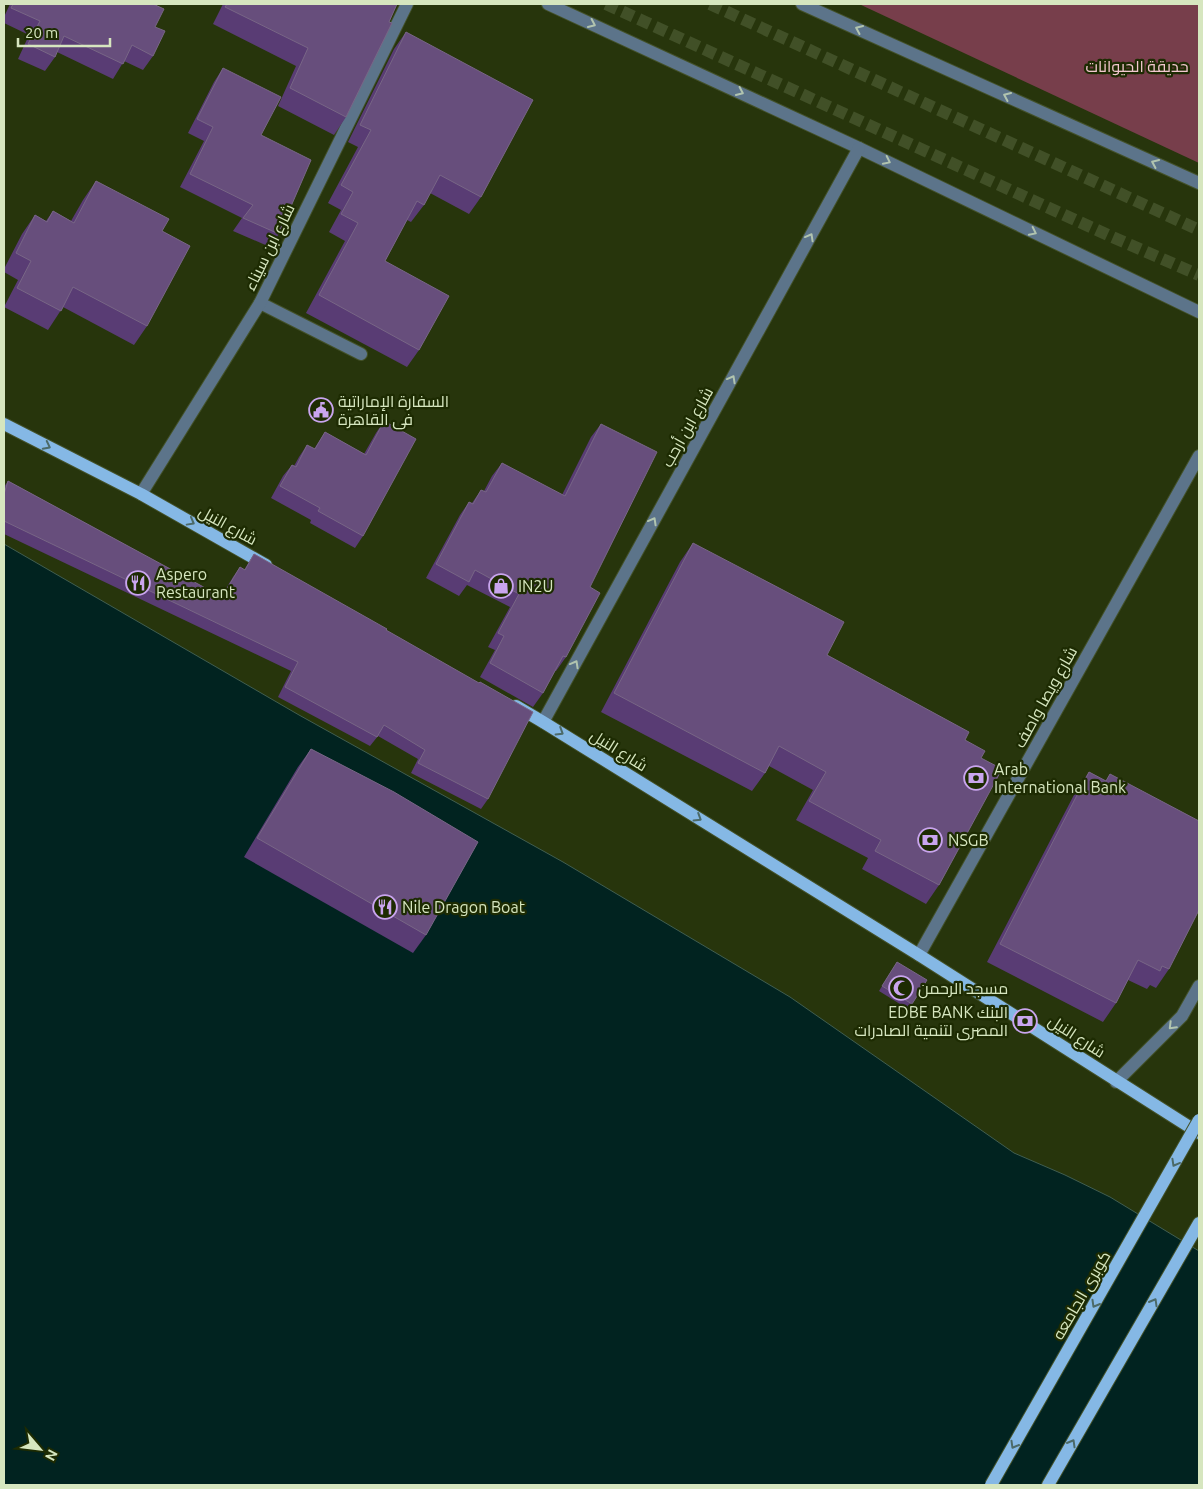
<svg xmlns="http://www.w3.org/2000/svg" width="1203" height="1489" font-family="Ubuntu,Cairo,sans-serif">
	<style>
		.green { fill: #773e4b }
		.water { fill: #012320; stroke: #415e50 }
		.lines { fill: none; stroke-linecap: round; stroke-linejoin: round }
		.major-tunnel { stroke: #415027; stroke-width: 12; stroke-dasharray: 12 6; stroke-linecap: butt }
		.minor-casing { stroke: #435129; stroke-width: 14 }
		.major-casing { stroke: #435129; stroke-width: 14 }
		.minor { stroke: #5c748a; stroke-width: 12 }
		.major { stroke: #85b8e5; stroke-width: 12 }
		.major-bridge-casing { stroke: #435129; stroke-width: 14; stroke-linecap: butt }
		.major-bridge { stroke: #85b8e5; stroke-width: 12 }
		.wall { fill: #593c74 }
		.building { fill: #674e7c; stroke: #786686 }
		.oneway { stroke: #b1c4af }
		.oneway2 { stroke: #4c6a68 }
		.labels { text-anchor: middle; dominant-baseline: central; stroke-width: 4.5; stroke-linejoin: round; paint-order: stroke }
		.park-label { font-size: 16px; fill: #f3c7cf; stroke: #1d2b02 }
		.street-label { font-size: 16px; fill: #d6e6bf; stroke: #1d2b02 }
		.poi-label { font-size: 16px; fill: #d6e6bf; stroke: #1d2b02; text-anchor: start }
	</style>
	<rect width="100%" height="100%" fill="#27350c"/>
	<!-- green -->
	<polygon class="green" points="859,4 1199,4 1199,163"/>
	<!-- water -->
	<polygon class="water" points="4,544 299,715 563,862 790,997 1014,1153 1065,1175 1110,1197 1199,1251 1199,1485 4,1485"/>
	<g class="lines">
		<!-- major-tunnel -->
		<g class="major-tunnel">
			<polyline points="606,4 1110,236 1199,275"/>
			<polyline points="710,4 1199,230"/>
		</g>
		<!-- minor casing -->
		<g class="minor-casing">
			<g id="minor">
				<polyline points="548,4 859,148 1199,312"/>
				<polyline points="802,4 1199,183"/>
				<polyline points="260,303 361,354"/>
				<polyline points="141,494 260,303 407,4"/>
				<polyline points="543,722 859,148"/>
				<polyline points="919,955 1199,456"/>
				<polyline points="1116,1082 1182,1016 1199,986"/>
			</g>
		</g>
		<!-- major casing -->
		<g class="major-casing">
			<g id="major">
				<polyline points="4,424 141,494 266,565"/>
				<polyline points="516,706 543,722 919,955 1199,1133"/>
				<polyline points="1048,1485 1199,1223"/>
			</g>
		</g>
		<!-- minor -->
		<use href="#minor" class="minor"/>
		<!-- major -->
		<use href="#major" class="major"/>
		<!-- major-bridge casing -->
		<g class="major-bridge-casing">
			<polyline id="major-bridge" points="991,1485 1199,1120"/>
		</g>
		<!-- major-bridge -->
		<use href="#major-bridge" class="major-bridge"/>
	</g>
	<!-- wall -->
	<g class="wall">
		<polygon points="10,4 153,4 155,27 153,56 143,70 124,61 113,79 57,52 55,57 45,71 18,59 29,35 4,23 4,17"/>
		<polygon points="223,4 397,4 389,22 346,117 334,135 278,106 296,66 213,24"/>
		<polygon points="406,32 481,197 469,214 430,193 424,205 411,222 407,220 385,261 419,350 407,367 306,313 345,241 329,232 341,210 328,203 358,147 348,142 394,49"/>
		<polygon points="223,68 261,135 279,234 270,247 233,231 242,218 180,187 204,141 188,133 214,82"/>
		<polygon points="96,181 162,231 147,326 134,345 63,307 48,330 4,307 18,280 4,272 4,269 22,234 35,215 46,221 53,211 71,221 83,200"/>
		<polygon points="384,421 363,536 355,548 310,523 311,520 271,498 283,476 292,465 294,466 299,457 307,445 314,449 325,432 364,454 376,433"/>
		<polygon points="601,424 590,587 566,657 556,671 555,671 543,693 533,707 480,677 495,650 488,647 510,607 467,585 459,596 426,578 460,515 469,502 472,503 481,490 484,491 492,476 502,463 562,495 591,437"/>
		<polygon points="8,481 221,597 233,577 240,567 244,570 254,554 386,630 488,799 481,809 411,773 418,759 378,736 370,746 278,697 291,671 4,534 4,487"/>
		<polygon points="693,543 827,655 965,740 981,758 939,885 926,904 862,869 868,858 796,820 813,790 769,766 765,773 752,791 601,712 680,562"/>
		<polygon points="311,749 426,935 413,953 244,857 298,767"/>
		<polygon points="1089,772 1106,781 1110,774 1169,969 1156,988 1150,985 1147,989 1128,980 1116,1003 1103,1022 987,962 1076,791"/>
		<polygon points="894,967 912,1004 908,1009 879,991"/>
	</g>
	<!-- building -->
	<g class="building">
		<polygon points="13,4 153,4 164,9 155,27 165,31 153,56 132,45 123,64 64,36 55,57 28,44 40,21 11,8"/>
		<polygon points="227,4 397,4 389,22 392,23 346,117 290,88 308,48 225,7"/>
		<polygon points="406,32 533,100 481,197 440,175 424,205 417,201 385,261 449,296 419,350 319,295 358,223 341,214 353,192 341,185 371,130 360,125"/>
		<polygon points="223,68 281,97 261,135 311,160 279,234 243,218 253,205 190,174 213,127 197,119"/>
		<polygon points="96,181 169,219 162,231 190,246 147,326 73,287 61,311 17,288 31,261 16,253 35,215 47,222 53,211 74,223"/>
		<polygon points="384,421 416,439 363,536 318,511 320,508 280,486 292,465 296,467 307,445 315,449 325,432 366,455"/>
		<polygon points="601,424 657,452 590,587 600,593 566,657 563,656 543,693 490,663 504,636 498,633 519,594 475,570 469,582 436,564 469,502 473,504 481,490 486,492 502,463 565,496"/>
		<polygon points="8,481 222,597 240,567 245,570 254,554 387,629 386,630 479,683 480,682 533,712 488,799 418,763 425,750 384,725 377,737 285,687 298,662 4,521 4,494"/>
		<polygon points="693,543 844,622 827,655 969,732 965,740 985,751 981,758 1002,769 939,885 875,851 881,840 809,801 826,772 779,746 765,773 614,693"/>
		<polygon points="311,749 394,792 478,842 426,935 257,838"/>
		<polygon points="1089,772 1106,781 1110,774 1199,821 1199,910 1169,969 1162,966 1160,971 1138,960 1116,1003 1000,944"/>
		<polygon points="897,962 927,980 912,1004 882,986"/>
	</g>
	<!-- one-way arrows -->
	<defs><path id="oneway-chevron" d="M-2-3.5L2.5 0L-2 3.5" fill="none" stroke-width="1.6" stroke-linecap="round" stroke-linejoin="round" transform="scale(1.25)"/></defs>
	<g class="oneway">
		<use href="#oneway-chevron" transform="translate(592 24) rotate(25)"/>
		<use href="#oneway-chevron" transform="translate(859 29) rotate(-156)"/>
		<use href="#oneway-chevron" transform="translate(740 92) rotate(25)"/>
		<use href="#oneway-chevron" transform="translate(1007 96) rotate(-156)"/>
		<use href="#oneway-chevron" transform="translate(887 161) rotate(26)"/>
		<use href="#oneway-chevron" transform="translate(1155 163) rotate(-156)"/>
		<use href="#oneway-chevron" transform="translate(1033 232) rotate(26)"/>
		<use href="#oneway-chevron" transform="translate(810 237) rotate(-61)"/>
		<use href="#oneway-chevron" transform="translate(732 379) rotate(-61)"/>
		<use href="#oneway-chevron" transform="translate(653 521) rotate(-61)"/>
		<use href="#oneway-chevron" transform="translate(575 664) rotate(-61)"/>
		<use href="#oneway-chevron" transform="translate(1172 1026) rotate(135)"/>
	</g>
	<g class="oneway2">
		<use href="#oneway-chevron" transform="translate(47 446) rotate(27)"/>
		<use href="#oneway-chevron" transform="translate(191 522) rotate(29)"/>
		<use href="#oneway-chevron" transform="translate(560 732) rotate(32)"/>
		<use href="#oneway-chevron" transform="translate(698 818) rotate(32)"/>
		<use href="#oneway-chevron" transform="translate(1175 1163) rotate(119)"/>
		<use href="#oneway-chevron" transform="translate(1154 1302) rotate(-60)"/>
		<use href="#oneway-chevron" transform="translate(1095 1304) rotate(120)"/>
		<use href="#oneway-chevron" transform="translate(1072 1443) rotate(-60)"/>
		<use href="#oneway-chevron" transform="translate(1014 1445) rotate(120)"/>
	</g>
	<!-- icons -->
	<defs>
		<g id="civic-ring" transform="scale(1.25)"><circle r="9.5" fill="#1d2b02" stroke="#c9a5ee" stroke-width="1.5"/><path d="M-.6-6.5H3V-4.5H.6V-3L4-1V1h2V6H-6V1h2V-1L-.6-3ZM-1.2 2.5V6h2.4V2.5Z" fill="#c9a5ee"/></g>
		<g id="restaurant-ring" transform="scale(1.25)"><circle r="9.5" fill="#1d2b02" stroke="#c9a5ee" stroke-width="1.5"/><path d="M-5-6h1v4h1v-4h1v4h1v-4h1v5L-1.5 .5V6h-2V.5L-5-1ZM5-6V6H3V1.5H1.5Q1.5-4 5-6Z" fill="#c9a5ee"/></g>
		<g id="shop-ring" transform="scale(1.25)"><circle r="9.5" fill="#1d2b02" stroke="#c9a5ee" stroke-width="1.5"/><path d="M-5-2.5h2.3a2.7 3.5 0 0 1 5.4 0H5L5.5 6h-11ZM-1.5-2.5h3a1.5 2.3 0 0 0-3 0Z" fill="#c9a5ee"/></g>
		<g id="bank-ring" transform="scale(1.25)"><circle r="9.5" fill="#1d2b02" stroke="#c9a5ee" stroke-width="1.5"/><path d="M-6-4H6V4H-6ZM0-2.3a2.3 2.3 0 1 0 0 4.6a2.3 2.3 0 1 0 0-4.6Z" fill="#c9a5ee"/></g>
		<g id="mosque-ring" transform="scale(1.25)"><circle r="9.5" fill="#1d2b02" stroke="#c9a5ee" stroke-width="1.5"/><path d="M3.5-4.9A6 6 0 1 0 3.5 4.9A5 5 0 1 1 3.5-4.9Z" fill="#c9a5ee"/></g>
	</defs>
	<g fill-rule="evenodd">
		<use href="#civic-ring" x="321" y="410"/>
		<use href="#restaurant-ring" x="138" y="583"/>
		<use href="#shop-ring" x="501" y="586"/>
		<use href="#bank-ring" x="976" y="778"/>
		<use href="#bank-ring" x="930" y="840"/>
		<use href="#restaurant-ring" x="385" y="907"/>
		<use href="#mosque-ring" x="901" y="988"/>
		<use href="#bank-ring" x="1025" y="1021"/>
	</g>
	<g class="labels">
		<!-- park labels -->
		<g class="park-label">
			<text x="1137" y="66">حديقة الحيوانات</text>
		</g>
		<!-- street labels -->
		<g class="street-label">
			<text transform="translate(269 247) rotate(-64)">شارع ابن سيناء</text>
			<text transform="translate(687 427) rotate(-61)">شارع ابن أرحب</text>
			<text transform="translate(228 525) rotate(29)">شارع النيل</text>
			<text transform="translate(1045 697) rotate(-61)">شارع ويصا واصف</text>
			<text transform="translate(619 750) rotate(32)">شارع النيل</text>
			<text transform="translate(1077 1036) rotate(33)">شارع النيل</text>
			<text transform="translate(1081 1295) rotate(-60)">كوبرى الجامعه</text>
		</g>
		<!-- poi labels -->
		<g class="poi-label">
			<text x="338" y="401">السفارة الإماراتية<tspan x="338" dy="18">فى القاهرة</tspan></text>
			<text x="156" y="574">Aspero<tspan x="156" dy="18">Restaurant</tspan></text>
			<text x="518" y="586">IN2U</text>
			<text x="994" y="769">Arab<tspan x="994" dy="18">International Bank</tspan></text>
			<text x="948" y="840">NSGB</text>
			<text x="402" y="907">Nile Dragon Boat</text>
			<text x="918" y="988">مسجد الرحمن</text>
			<text x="1008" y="1012" text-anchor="end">EDBE BANK البنك<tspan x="1008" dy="18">المصرى لتنمية الصادرات</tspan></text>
		</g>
	</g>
	<!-- border -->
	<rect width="1203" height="1489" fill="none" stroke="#d6e6bf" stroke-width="10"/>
	<!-- north arrow -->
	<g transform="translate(40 1449) rotate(118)" stroke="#1d2b02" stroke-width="4" paint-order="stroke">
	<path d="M0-4L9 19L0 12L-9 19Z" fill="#d6e6bf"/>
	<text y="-8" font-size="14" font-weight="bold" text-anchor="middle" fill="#d6e6bf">N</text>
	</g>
	<!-- scale -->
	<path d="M18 38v8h92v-8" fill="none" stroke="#d6e6bf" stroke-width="2.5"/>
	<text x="25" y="38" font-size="15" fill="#d6e6bf" stroke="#1d2b02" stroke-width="4" paint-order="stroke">20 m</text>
</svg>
